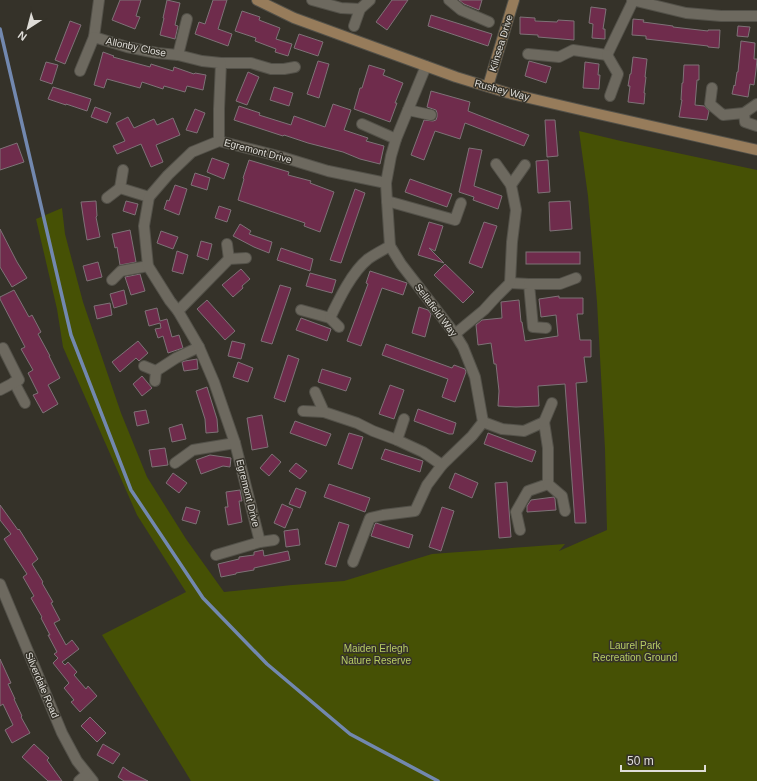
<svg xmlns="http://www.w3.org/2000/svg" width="757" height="781" font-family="Helvetica,sans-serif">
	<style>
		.green { fill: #465105 }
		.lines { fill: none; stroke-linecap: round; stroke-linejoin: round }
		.stream { stroke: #7288af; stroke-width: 3.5 }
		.building { fill: #6f2c4c; stroke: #7e7277 }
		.street-casing { stroke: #535149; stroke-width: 12 }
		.secondary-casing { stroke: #535149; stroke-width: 12 }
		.street { stroke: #6d695f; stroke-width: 10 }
		.secondary { stroke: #977c5b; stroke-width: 10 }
		.labels { text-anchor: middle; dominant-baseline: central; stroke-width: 3; stroke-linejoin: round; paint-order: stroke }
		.street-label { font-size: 10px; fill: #dfddd8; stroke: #353229 }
		.park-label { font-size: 10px; fill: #b7cb64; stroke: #353229 }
	</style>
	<rect width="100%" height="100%" fill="#353229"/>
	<!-- green -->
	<polygon class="green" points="579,131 621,141 757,170 757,781 191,781 102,635 186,592 137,515 63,347 57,309 36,219 62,208 65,234 83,302 121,413 147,477 186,539 224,592 292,585 344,581 432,554 565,544 559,551 607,530 605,449 597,302 588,196"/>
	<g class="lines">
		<!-- stream -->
		<polyline class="stream" points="0,29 71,335 131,490 203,598 267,664 350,734 438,781"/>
	</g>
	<!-- building -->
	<g class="building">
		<polygon points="120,0 141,0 136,16 140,17 135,29 112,20"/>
		<polygon points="167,0 180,3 175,25 178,26 175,39 160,35 164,18 163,18"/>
		<polygon points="213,0 227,0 218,29 232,34 228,46 195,34 199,22 205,24"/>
		<polygon points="392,0 408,0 387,30 376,22"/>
		<polygon points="459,0 482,0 479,10 464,4"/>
		<polygon points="591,7 606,9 603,29 605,29 605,39 592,38 593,24 589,23"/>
		<polygon points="242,11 260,17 259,20 280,28 276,39 292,44 288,56 275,52 276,49 255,41 256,38 235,31"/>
		<polygon points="431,15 492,34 488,46 428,26"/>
		<polygon points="520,17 535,18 535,21 557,22 558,20 574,21 574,40 538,37 538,35 520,34"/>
		<polygon points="633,19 644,20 643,22 673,26 673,27 708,31 708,30 720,30 719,48 708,47 708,46 646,39 646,36 632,35"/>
		<polygon points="70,21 81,25 65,64 55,60"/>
		<polygon points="738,26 750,27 748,37 737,36"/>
		<polygon points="299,34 323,42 318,56 294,48"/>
		<polygon points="741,41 755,43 754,59 757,59 756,70 754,85 750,84 748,97 732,94 734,85 735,86 737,72 738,72"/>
		<polygon points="103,52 114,56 113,57 150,67 151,64 173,71 174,67 194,74 195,73 206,75 203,90 187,86 185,92 164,86 163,89 142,82 140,88 107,79 104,88 94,85"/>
		<polygon points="633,57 647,59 645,77 646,77 644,93 645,93 644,104 628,102 630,86 628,86 630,74 631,74"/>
		<polygon points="318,61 329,64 319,98 307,94"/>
		<polygon points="529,61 551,67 546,83 525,76"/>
		<polygon points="46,62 58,65 52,84 40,80"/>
		<polygon points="585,62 599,64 598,75 600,75 599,89 583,88"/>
		<polygon points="369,65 385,70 383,75 403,83 395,103 397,103 390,122 354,109 360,88 362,88"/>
		<polygon points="684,65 699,65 699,80 697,80 695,105 704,106 709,111 707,120 679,117 682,100 681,100 682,83 683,83"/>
		<polygon points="248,72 259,77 247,105 236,101"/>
		<polygon points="53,87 91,99 87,111 66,104 66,105 48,99"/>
		<polygon points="274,87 293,93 289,106 270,100"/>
		<polygon points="431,91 470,102 468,111 529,135 524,146 465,123 460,139 435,131 424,160 411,155 424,120 433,121 436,120 437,117 437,113 436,110 427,107"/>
		<polygon points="333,104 351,110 344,130 368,138 366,141 384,146 380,164 360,159 343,152 308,143 284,135 283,136 234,120 239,106 260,113 259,115 291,125 294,116 325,127"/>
		<polygon points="95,107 111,113 107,123 91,117"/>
		<polygon points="195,109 205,113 197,133 186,130"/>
		<polygon points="128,117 134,128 154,119 157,125 173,118 180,135 156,145 163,162 151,167 141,144 117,154 113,146 125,141 116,123"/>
		<polygon points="545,120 555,120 558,156 547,157"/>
		<polygon points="17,143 24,162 0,170 0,149"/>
		<polygon points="469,148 482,150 474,186 502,196 498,209 473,200 474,197 459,192"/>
		<polygon points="212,158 229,164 224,179 207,172"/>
		<polygon points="249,160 289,172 288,175 311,181 310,183 334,192 320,232 304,226 305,223 238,200 244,179 243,178"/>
		<polygon points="548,160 550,192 538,193 536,161"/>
		<polygon points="195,173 210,178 207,190 191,185"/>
		<polygon points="410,179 452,194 447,207 405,192"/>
		<polygon points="175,185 187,189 179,215 164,209 167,200 169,201"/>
		<polygon points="355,189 365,193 341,263 330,260"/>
		<polygon points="96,201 97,216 96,217 100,237 87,240 84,222 81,202"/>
		<polygon points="126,201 138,204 135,215 123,211"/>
		<polygon points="570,201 572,229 550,231 549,202"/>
		<polygon points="219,206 231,210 227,222 215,218"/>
		<polygon points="429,222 443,226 435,251 429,248 444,263 418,255"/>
		<polygon points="484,222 497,226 482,268 469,263"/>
		<polygon points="240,224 251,231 249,234 272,242 269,253 254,247 233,236"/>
		<polygon points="0,229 17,262 27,278 12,287 0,267"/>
		<polygon points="130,230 136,262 120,265 117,247 115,248 112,234"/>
		<polygon points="161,231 178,237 173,249 157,243"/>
		<polygon points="201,241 212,244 208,260 197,256"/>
		<polygon points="281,248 313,259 310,271 277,260"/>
		<polygon points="177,251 188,255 183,274 172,271"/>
		<rect x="526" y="252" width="54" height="12"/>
		<polygon points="98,262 102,277 87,281 83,266"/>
		<polygon points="445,264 474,292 463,303 434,275"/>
		<polygon points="241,269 250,279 242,286 243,288 233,297 222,285"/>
		<polygon points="370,271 407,283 403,295 382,288 361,346 347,341 368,284 366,283"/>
		<polygon points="310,273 336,280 332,293 306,286"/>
		<polygon points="140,274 145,291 131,295 125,277"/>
		<polygon points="280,285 291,288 272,344 261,341"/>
		<polygon points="14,290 29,317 32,315 41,332 38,334 50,356 49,356 60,378 48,385 58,404 43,413 33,395 38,393 28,373 33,370 21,349 25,347 0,299 0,297"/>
		<polygon points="124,290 127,304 114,308 110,294"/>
		<polygon points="559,296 559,298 583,298 583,314 577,314 580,340 591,340 591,357 584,357 587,382 576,383 586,523 575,523 565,384 538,386 539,406 516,407 498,406 499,391 496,364 494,364 491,343 478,345 476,325 482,320 502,318 501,302 519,300 521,322 522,322 525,341 558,336 556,315 541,317 539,299"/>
		<polygon points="207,300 235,331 225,340 197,309"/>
		<polygon points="110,303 112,315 97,319 94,306"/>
		<polygon points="419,307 428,310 431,314 425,337 412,333"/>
		<polygon points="157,308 160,321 167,319 172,337 179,335 183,348 168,353 163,336 158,338 155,329 161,328 160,323 149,326 145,311"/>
		<polygon points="301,318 331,329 327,341 296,330"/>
		<polygon points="138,341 148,353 139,361 136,358 120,372 112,362"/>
		<polygon points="232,341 245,344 241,359 228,356"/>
		<polygon points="386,344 452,368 454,365 465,369 466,372 455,402 442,397 448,379 382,355"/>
		<polygon points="288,355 299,359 285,402 274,398"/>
		<polygon points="197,359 198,369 184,371 182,362 185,361"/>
		<polygon points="238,362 253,368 248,382 233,377"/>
		<polygon points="322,369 351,378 346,391 318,382"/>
		<polygon points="142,376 152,388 142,396 133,384"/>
		<polygon points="390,385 404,390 394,419 379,414"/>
		<polygon points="207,387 217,419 218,432 206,433 205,419 196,391"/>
		<polygon points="418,409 456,423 453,434 449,434 414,421"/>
		<polygon points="146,410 149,423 137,426 134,412"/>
		<polygon points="262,415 268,447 252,450 247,418"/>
		<polygon points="295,421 331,434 326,446 290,433"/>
		<polygon points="182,424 186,439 172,442 169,428"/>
		<polygon points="349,433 363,437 352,469 338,464"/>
		<polygon points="488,433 536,451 532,462 484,444"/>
		<polygon points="165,448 168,465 152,467 149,450"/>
		<polygon points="385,449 423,461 420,472 381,459"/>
		<polygon points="272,454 281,462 269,476 260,468"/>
		<polygon points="210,455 231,458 230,467 223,466 201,474 196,460"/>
		<polygon points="296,463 307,471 300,479 289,471"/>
		<polygon points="173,473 187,483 179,493 166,483"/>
		<polygon points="455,473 478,483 472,498 449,488"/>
		<polygon points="507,482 511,537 499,538 495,483"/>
		<polygon points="329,484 370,498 365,512 324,497"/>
		<polygon points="296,488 306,492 300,508 289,504"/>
		<polygon points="240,490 242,501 239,501 242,522 228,525 225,507 228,507 226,492"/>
		<polygon points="554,497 555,499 556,510 527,512 527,506 531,500"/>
		<polygon points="282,504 293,509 285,528 274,523"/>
		<polygon points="0,505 18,530 19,529 38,559 32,564 43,582 42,583 53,602 51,603 60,620 54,623 66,645 72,640 79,649 62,662 65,665 68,662 77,672 74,675 86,689 88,686 97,696 80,712 71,702 74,700 64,688 69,683 53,663 58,658 54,654 57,652 48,635 50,635 41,618 42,617 31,598 34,596 23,577 27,574 4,539 11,534 0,520"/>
		<polygon points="186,507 200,511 196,524 182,520"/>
		<polygon points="442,507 454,511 441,551 429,547"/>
		<polygon points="339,522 349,525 336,567 325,564"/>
		<polygon points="376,523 413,535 409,548 371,536 375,524"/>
		<polygon points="298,529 300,545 286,547 284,531"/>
		<polygon points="263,550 264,556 288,551 290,560 254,568 254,570 236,573 236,574 221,577 218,564 239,559 239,557 254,555 254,552"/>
		<polygon points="0,659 11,683 8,684 15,699 14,699 22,716 21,717 30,733 12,743 5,730 13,725 3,704 0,706"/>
		<polygon points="90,717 106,733 97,742 81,726"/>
		<polygon points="34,744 49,758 47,760 62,781 48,781 22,757"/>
		<polygon points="103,744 120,754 113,764 97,755"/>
		<polygon points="123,767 130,772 148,781 124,781 118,777"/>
	</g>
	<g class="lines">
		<!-- street casing -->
		<g class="street-casing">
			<g id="street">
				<polyline points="312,0 341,8 360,9"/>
				<polyline points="449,0 461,10 489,22"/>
				<polyline points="632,0 686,13 721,16 757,16"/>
				<polyline points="354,26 360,9 370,0"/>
				<polyline points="94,37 99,0"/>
				<polyline points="528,54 559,57 573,50 607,55 633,1"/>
				<polyline points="178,55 187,19"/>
				<polyline points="607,55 618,74 610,96"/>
				<polyline points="221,63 251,63 271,69 284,69 295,67"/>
				<polyline points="80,71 94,37 127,47 157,53 178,55 202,61 221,63 219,109 219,141"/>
				<polyline points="712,88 710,104 723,115 744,113 757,104"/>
				<polyline points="408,110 431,115"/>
				<polyline points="744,113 745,122 757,126"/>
				<polyline points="362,124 396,139"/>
				<polyline points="496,164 511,185"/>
				<polyline points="120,188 123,170"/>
				<polyline points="107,198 120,188 149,197"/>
				<polyline points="387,201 455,220 461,203"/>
				<polyline points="227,244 229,259"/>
				<polyline points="112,280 121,271 148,266"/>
				<polyline points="510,283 529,284 533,327 546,328"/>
				<polyline points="529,284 560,284 576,278"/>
				<path d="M301,310L330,318C339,299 352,272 368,259C375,254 383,250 390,246"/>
				<polyline points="178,311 229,259 246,258"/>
				<polyline points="330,318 339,327"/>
				<polyline points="455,334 484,310 495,298 510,283 512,242 516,210 511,185 525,165"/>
				<polyline points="144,366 156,371 176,358 199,347"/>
				<polyline points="155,381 156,371"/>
				<polyline points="14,382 25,403"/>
				<polyline points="0,390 19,380 3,348"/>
				<polyline points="315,392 324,412 357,423 373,431 397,440 423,452 442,465"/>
				<polyline points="303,411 324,412"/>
				<polyline points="483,422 502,429 524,431 544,422 548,448 548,484 528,491 516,512 520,530"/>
				<polyline points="544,422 552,403"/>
				<polyline points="397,440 404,419"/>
				<polyline points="175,463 193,450 235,443"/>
				<polyline points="548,484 562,496 565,511"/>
				<polyline points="260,542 235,443 214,382 199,347 178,311 170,301 148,266 144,226 149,197 168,175 192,152 219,141 282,157 328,171 386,183"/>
				<polyline points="216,555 260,542 274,540"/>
				<polyline points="353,562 370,518 383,515 415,511 427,485 442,465 472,436 483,422 475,377 463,347 455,334 401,264 390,246 387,201 386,183 391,156 396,139 426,66"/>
				<polyline points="0,584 62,733 77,761 93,781"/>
				<polyline points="79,781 87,774"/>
			</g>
		</g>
		<!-- secondary casing -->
		<g class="secondary-casing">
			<g id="secondary">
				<polyline points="257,0 294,18 456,77 508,93 585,111 757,150"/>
				<polyline points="488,86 514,0"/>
			</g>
		</g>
		<!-- street -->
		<use href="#street" class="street"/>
		<!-- secondary -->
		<use href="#secondary" class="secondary"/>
	</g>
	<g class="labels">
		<!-- street labels -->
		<g class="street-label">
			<text transform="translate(501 43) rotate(-73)">Kilnsea Drive</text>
			<text transform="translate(136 47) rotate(12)">Allonby Close</text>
			<text transform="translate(502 90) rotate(15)">Rushey Way</text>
			<text transform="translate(258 151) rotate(15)">Egremont Drive</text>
			<text transform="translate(436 310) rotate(53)">Sellafield Way</text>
			<text transform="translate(248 493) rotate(76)">Egremont Drive</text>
			<text transform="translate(42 685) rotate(67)">Silverdale Road</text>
		</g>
		<!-- park labels -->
		<g class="park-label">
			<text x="635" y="645">Laurel Park<tspan x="635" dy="12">Recreation Ground</tspan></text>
			<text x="376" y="648">Maiden Erlegh<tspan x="376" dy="12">Nature Reserve</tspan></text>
		</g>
	</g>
	<!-- north arrow -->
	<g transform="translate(28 28) rotate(216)" stroke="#353229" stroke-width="3" paint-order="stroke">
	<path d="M0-3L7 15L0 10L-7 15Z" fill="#dfddd8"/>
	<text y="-6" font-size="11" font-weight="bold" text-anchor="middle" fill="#dfddd8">N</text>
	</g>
	<!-- scale -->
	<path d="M621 765v6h84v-6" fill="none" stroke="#dfddd8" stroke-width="2"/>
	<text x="627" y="765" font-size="12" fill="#dfddd8" stroke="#353229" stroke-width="3" paint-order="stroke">50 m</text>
</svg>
